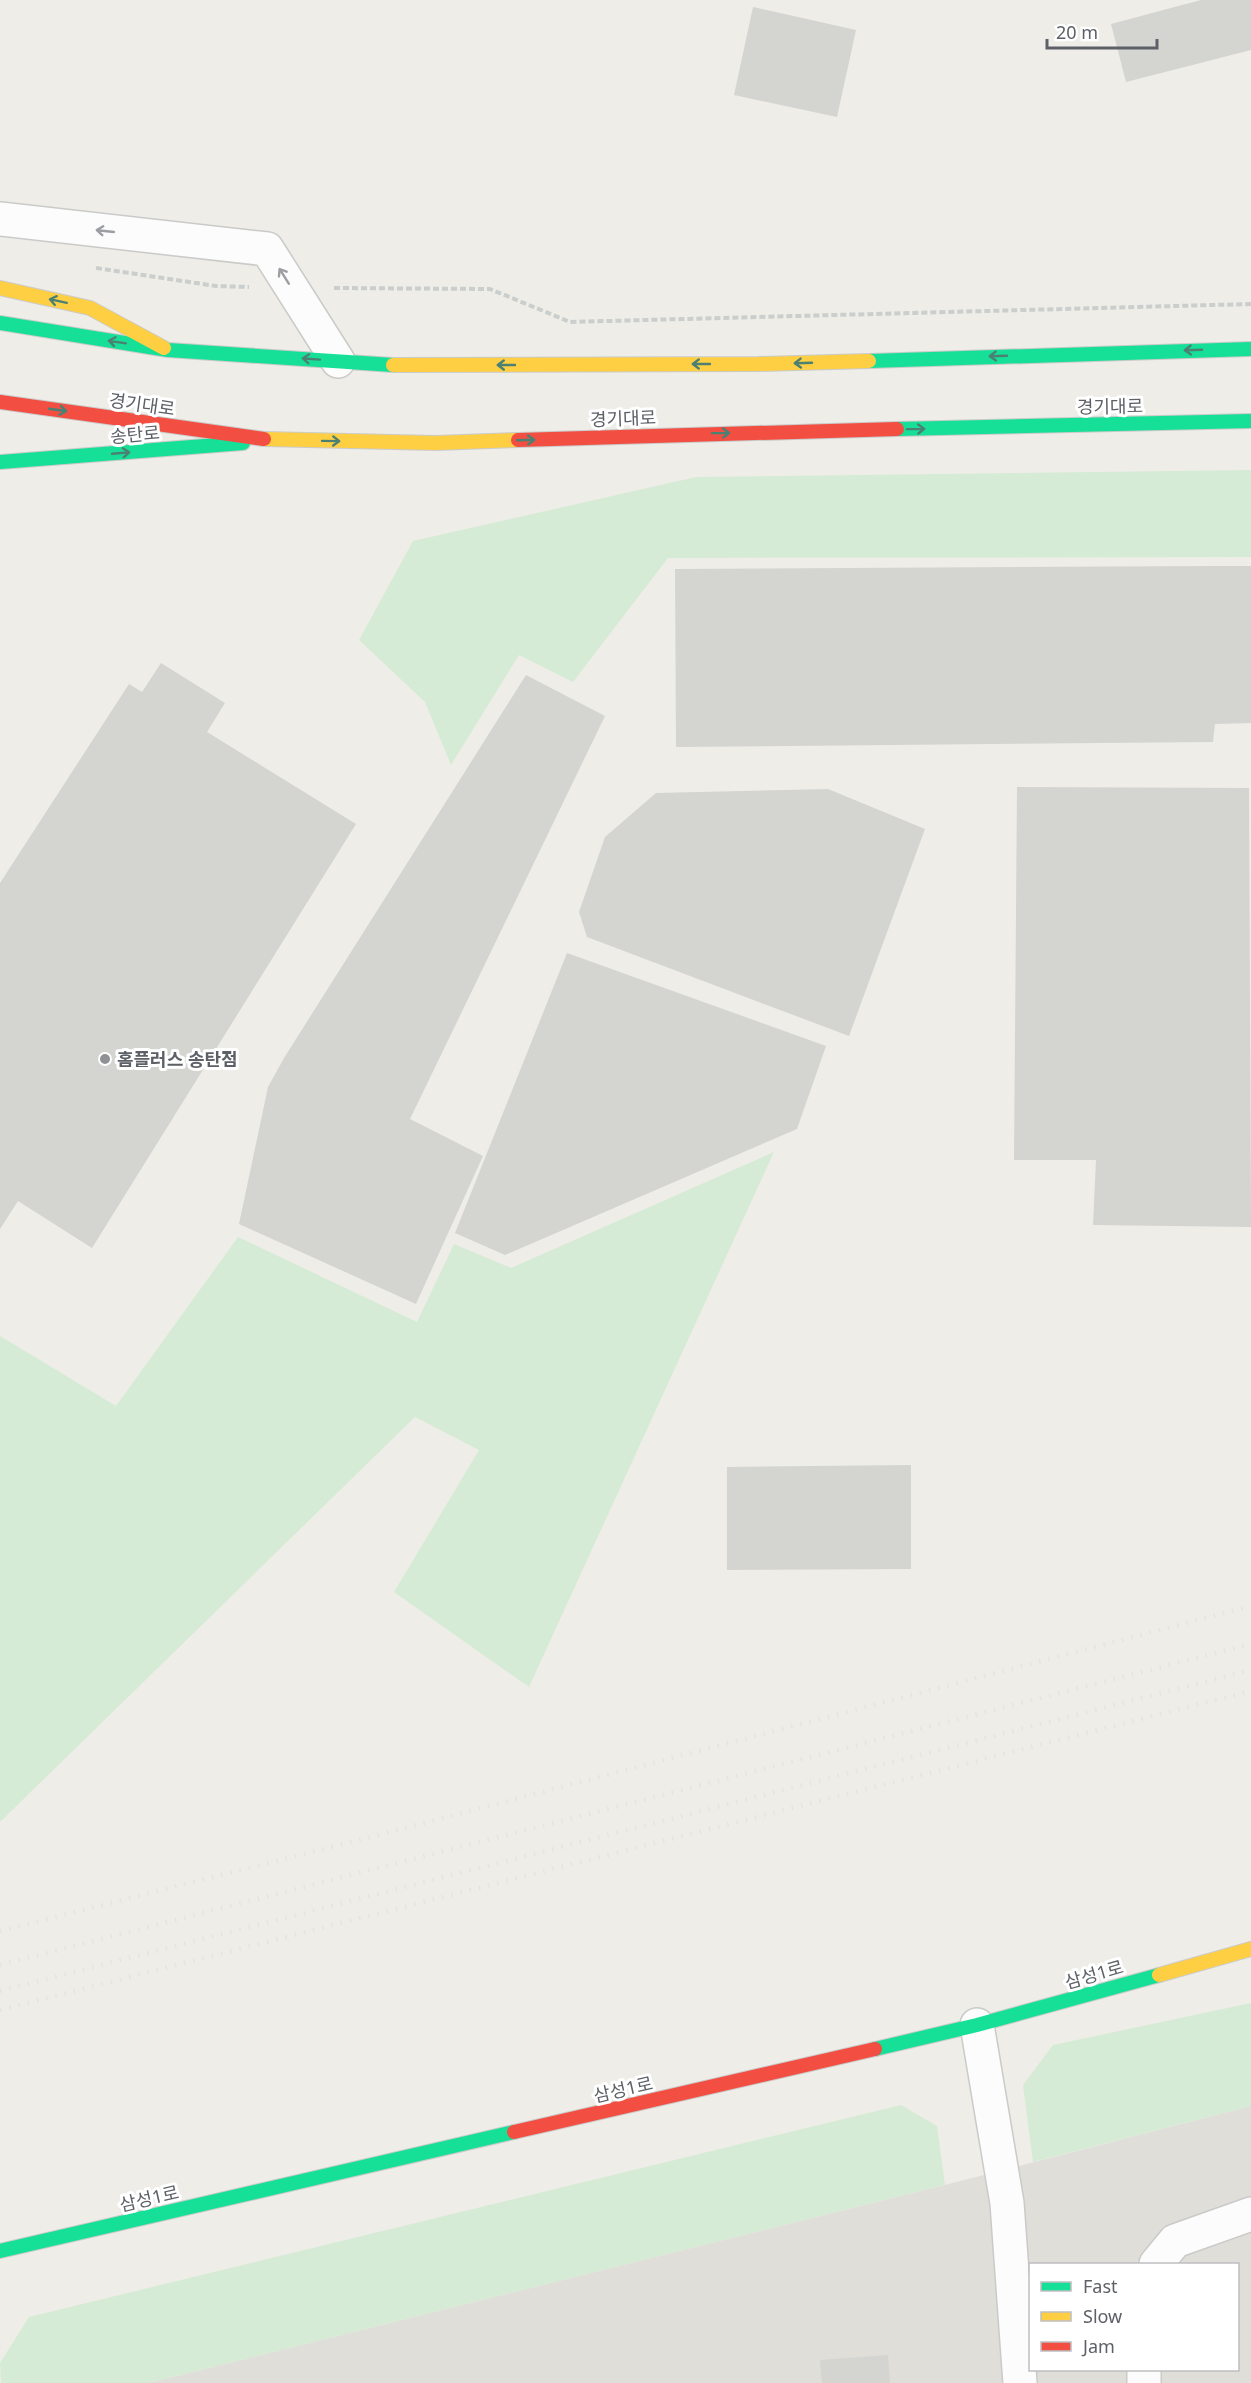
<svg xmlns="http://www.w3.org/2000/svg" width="1251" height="2383" font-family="'Noto Sans','Noto Sans KR',sans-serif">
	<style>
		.industrial { fill: #dfded9; fill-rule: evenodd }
		.green { fill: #d6ebd5 }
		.building { fill: #d4d4d1 }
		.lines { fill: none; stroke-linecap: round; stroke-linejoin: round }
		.street-casing { stroke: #cacac9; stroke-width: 36 }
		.fast-casing { stroke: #cacbca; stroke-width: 16 }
		.slow-casing { stroke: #cacbca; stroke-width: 16 }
		.jam-casing { stroke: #cacbca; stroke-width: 16 }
		.path { stroke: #cacecc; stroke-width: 4; stroke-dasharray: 6 3; stroke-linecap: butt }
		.street { stroke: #fcfcfc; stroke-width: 33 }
		.fast { stroke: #16e098; stroke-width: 14 }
		.slow { stroke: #ffcf43; stroke-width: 14 }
		.jam { stroke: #f24e42; stroke-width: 14 }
		.rail { stroke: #e4e4e4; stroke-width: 4.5; stroke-dasharray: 1.5 8; stroke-linecap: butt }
		.oneway { stroke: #9d9ea3 }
		.oneway2 { stroke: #4b8073 }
		.poi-dot { fill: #909194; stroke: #fff; stroke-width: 2 }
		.labels { text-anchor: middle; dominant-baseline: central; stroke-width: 6; stroke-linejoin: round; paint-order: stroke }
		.street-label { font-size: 18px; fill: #5d6067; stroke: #fff }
		.poi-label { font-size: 18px; font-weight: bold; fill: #5d6067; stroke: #fff; text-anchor: start }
	</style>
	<rect width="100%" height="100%" fill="#eeede8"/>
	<!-- industrial -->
	<path class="industrial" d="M1251,2106V2383H148L945,2185ZM1030,2264H1238V2370H1030Z"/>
	<!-- green -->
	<g class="green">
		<polygon points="1251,470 1251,557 668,558 573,682 519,655 451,765 425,702 359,640 413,541 696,477"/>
		<polygon points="774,1152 529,1687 394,1592 479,1450 415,1417 0,1822 0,1336 116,1406 238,1237 417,1322 454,1244 511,1268"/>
		<polygon points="1251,2003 1251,2106 1033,2162 1023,2085 1053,2045"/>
		<polygon points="901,2105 937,2126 945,2185 148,2383 1,2383 0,2363 29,2317"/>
	</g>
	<!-- building -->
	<g class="building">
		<polygon points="1201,0 1251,0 1251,50 1126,82 1111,24"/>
		<polygon points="753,7 856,30 837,117 734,95"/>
		<polygon points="1214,566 1251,566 1251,723 1215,724 1213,742 676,747 675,569"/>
		<polygon points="161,663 225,703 207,732 356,824 92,1248 18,1201 0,1229 0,883 129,684 142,692"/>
		<polygon points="526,675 605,716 410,1119 483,1156 416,1304 239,1224 268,1087 284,1058"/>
		<polygon points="1017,787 1249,788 1251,1227 1093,1225 1096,1160 1014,1160"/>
		<polygon points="828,789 925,829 849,1036 587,937 579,912 605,837 656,793"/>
		<polygon points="567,953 826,1046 797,1129 505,1255 455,1233"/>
		<polygon points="911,1465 911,1569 727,1570 727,1467"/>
		<polygon points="888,2355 890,2383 822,2383 820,2360"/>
	</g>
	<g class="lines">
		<!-- street casing -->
		<g class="street-casing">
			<g id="street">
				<polyline points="0,219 267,249 338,361"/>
				<polyline points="977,2025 1007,2203 1020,2383"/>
				<polyline points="1156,2264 1175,2241 1251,2214"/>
				<polyline points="1144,2370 1144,2383"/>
			</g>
		</g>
		<!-- fast casing -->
		<g class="fast-casing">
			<g id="fast">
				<polyline points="0,323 168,350 393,365"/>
				<polyline points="869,361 1251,349"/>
				<polyline points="897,429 1251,421"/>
				<polyline points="0,462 243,443"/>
				<polyline points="875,2049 977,2025 1159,1975"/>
				<polyline points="0,2251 514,2132"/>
			</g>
		</g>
		<!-- slow casing -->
		<g class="slow-casing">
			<g id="slow">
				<polyline points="0,288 90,308 164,348"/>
				<polyline points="393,365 759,364 869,361"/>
				<polyline points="264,439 436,443 518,440"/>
				<polyline points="1159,1975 1251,1949"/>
			</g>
		</g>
		<!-- jam casing -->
		<g class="jam-casing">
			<g id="jam">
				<polyline points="0,402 264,439"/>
				<polyline points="518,440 897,429"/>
				<polyline points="514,2132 875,2049"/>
			</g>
		</g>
		<!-- path -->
		<g class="path">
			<polyline points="96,268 216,286 249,287"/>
			<polyline points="334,288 490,289 570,322 1251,304"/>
		</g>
		<!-- street -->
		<use href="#street" class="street"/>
		<!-- fast -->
		<use href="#fast" class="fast"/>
		<!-- slow -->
		<use href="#slow" class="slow"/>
		<!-- jam -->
		<use href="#jam" class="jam"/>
		<!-- rail -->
		<g class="rail">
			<polyline points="0,1931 363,1839 1251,1606"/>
			<polyline points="0,1965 1251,1644"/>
			<polyline points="0,1991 1251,1670"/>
			<polyline points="0,2010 1251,1691"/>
		</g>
	</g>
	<!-- one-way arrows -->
	<defs><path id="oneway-shaft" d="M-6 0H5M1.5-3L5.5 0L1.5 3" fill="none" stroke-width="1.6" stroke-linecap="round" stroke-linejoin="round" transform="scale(1.5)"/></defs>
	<g class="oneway">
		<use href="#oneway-shaft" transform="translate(105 231) rotate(-174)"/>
		<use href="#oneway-shaft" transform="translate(284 276) rotate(-122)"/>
	</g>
	<g class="oneway2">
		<use href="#oneway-shaft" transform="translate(58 301) rotate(-168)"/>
		<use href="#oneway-shaft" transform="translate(117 342) rotate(-171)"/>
		<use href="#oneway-shaft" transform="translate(1193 350) rotate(178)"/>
		<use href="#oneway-shaft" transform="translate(998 356) rotate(178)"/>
		<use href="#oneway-shaft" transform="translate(311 359) rotate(-176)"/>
		<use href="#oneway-shaft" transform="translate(803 363) rotate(178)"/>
		<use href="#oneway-shaft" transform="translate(701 364) rotate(180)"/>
		<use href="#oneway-shaft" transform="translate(506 365) rotate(180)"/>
		<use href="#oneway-shaft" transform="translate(58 410) rotate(8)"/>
		<use href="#oneway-shaft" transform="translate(916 429) rotate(-1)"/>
		<use href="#oneway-shaft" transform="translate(721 433) rotate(-1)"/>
		<use href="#oneway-shaft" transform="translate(526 440) rotate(-2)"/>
		<use href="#oneway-shaft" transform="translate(331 441) rotate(1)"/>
		<use href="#oneway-shaft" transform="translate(121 453) rotate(-5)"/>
	</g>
	<!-- markers -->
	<circle class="poi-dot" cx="105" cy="1059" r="6"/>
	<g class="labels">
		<!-- street labels -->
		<g class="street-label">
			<text transform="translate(142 404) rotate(8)">경기대로</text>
			<text transform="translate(1110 406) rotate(-1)">경기대로</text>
			<text transform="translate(623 418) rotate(-2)">경기대로</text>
			<text transform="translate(135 434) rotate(-5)">송탄로</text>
			<text transform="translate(1094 1974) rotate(-16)">삼성1로</text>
			<text transform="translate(623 2089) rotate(-13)">삼성1로</text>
			<text transform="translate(149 2198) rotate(-13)">삼성1로</text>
		</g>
		<!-- poi labels -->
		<g class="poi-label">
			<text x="117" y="1059">홈플러스 송탄점</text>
		</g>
	</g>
	<!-- legend -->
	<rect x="1029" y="2263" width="210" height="108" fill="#ffffff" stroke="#bebfc2" stroke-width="1.5"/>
	<rect x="1041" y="2282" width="30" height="9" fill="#16e098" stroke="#bebfc2" stroke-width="1.5"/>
	<text x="1083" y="2293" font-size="18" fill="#5d6067">Fast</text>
	<rect x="1041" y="2312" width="30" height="9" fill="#ffcf43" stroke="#bebfc2" stroke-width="1.5"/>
	<text x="1083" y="2323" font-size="18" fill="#5d6067">Slow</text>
	<rect x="1041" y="2342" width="30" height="9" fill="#f24e42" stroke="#bebfc2" stroke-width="1.5"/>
	<text x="1083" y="2353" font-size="18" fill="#5d6067">Jam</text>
	<!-- scale -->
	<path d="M1047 39v9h110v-9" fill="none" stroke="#5d6067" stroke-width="3"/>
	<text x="1056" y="39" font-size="18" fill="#5d6067" stroke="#ffffff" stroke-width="4.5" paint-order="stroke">20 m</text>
</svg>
